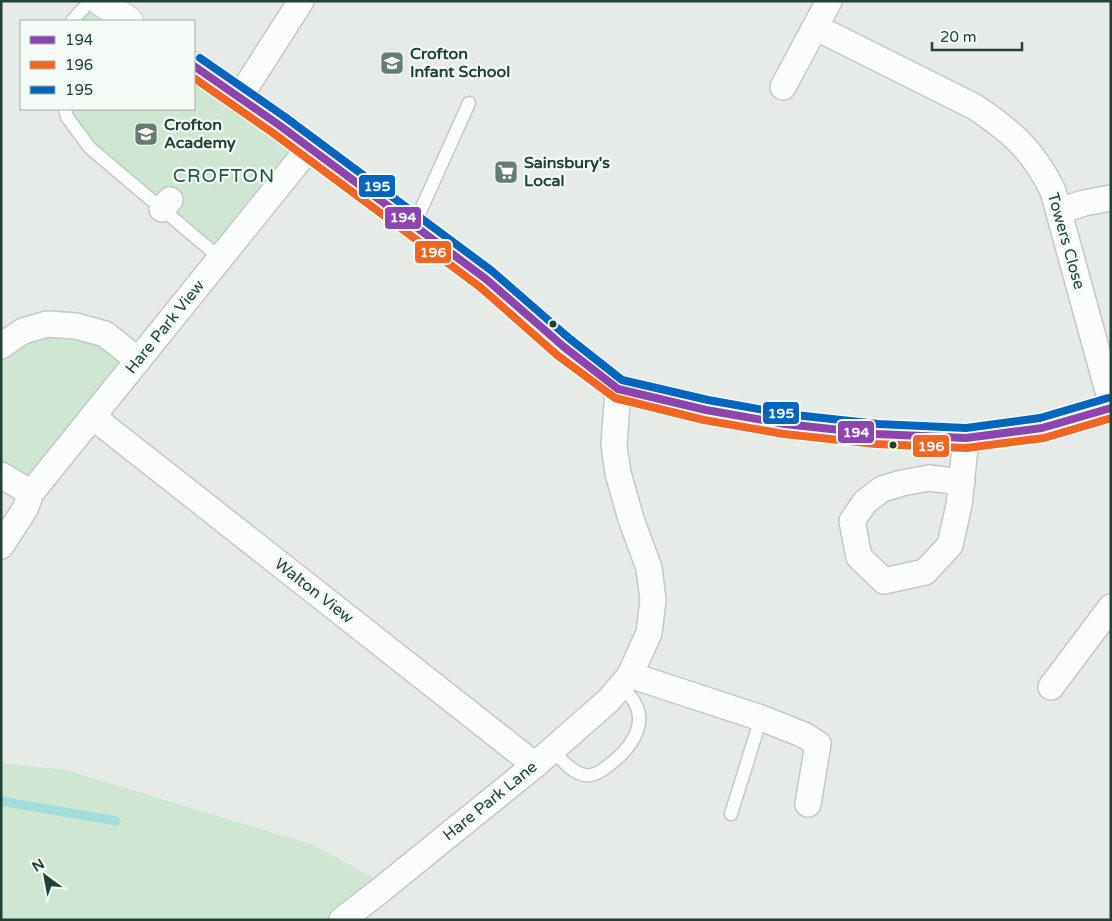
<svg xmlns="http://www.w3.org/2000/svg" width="1112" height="921" font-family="'Varela Round',sans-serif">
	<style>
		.green { fill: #cee6d2 }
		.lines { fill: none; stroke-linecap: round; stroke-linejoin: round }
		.stream { stroke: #a4dcdc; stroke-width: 9 }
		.lane-casing { stroke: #c3c8c5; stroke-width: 15 }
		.street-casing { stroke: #c3c8c5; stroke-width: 28 }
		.secondary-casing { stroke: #c1c9c5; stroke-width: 30 }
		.lane { stroke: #fbfcfc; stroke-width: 12 }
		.street { stroke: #fbfcfc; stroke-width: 25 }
		.secondary { stroke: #fbfcfc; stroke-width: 28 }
		.bus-1-casing { stroke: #f4faf6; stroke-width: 11 }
		.bus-2-casing { stroke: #f4faf6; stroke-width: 11 }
		.bus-3-casing { stroke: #f4faf6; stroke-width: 11 }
		.bus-1 { stroke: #8e44ad; stroke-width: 8 }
		.bus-2 { stroke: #f26522; stroke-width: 8 }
		.bus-3 { stroke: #0065bd; stroke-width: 8 }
		.bus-dot { fill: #214134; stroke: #f4faf6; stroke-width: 2 }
		.labels { text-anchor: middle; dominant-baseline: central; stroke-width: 4.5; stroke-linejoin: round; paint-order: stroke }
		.poi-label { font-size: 16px; font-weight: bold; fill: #214134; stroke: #f4faf6; text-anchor: start }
		.street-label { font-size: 16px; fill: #214134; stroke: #f4faf6 }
		.quarter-label { font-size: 19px; letter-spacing: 1px; fill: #1b553f; stroke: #f4faf6 }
		.line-badge { stroke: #f4faf6; stroke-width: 2 }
		.badge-label { font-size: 14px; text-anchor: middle; font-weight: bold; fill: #fff }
	</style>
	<rect width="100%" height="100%" fill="#e6ebe8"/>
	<!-- green -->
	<g class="green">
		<polygon points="90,1 129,21 72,21"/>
		<polygon points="194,66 309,148 220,258 90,148 65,109 194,109"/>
		<polygon points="47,324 138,360 31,493 1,475 1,346"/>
		<polygon points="1,763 66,770 313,845 387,885 342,920 1,920"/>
	</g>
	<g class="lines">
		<!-- stream -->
		<polyline class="stream" points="1,801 116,821"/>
		<!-- lane casing -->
		<g class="lane-casing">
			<g id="lane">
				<polyline points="72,21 90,1"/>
				<polyline points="65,109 67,117 90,148 220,258"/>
				<polyline points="414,225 469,103"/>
				<path d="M552,749C561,759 572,773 585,775C593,777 603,770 609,765C628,751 650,725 633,700C630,695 624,691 619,687"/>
				<polyline points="731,814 761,718"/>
			</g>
		</g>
		<!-- street casing -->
		<g class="street-casing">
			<g id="street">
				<path d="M815,27L975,107C1012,132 1033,150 1053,191L1111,402"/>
				<polyline points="783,87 829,1"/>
				<polyline points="239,98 301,1"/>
				<polyline points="162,209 170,200"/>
				<polyline points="1059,211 1084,203 1111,198"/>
				<polyline points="1,346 23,331 47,324 76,326 105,334 138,360"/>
				<polyline points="93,417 535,765"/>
				<polyline points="1,475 31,493"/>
				<polyline points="962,482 929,478 902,483 882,489 865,502 852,521 859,557 884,581 925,572 950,545 959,505 966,438"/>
				<polyline points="1,546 25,509 31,493 309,148"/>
				<polyline points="630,675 761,718 804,735 818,744 808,804"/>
				<polyline points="1051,687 1111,607"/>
				<polyline points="342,920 377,893 535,765 609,700 630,675 649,633 653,600 649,568 631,519 618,473 614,445 618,389"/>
			</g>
		</g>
		<!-- secondary casing -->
		<g class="secondary-casing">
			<g id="secondary">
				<polyline points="100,1 129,21"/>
				<polyline points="194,66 279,125 486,279 564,347 618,389 706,410 785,424 877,434 966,438 1042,428 1111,408"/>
			</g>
		</g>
		<!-- lane -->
		<use href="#lane" class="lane"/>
		<!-- street -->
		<use href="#street" class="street"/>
		<!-- secondary -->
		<use href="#secondary" class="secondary"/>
		<!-- bus-1 casing -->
		<g class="bus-1-casing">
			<polyline id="bus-1" points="194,66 279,125 486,279 564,347 618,389 706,410 785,424 877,434 966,438 1042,428 1111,408"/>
		</g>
		<!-- bus-2 casing -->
		<g class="bus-2-casing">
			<polyline id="bus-2" points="194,78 273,133 480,287 557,355 615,398 704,420 784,434 876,444 966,448 1044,438 1111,418"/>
		</g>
		<!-- bus-3 casing -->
		<g class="bus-3-casing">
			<polyline id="bus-3" points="200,58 285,117 492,271 570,339 622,380 708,400 786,414 878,424 966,428 1040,418 1108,398"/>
		</g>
		<!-- bus-1 -->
		<use href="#bus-1" class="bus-1"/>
		<!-- bus-2 -->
		<use href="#bus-2" class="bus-2"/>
		<!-- bus-3 -->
		<use href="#bus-3" class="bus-3"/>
	</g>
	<!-- icons -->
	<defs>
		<g id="school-square" transform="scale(1.25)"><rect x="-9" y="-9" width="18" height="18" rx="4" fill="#667c73" stroke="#f4faf6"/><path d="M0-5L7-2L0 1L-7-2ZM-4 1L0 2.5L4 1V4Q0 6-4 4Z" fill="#fff"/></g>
		<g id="supermarket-square" transform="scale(1.25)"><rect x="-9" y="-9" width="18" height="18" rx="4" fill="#667c73" stroke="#f4faf6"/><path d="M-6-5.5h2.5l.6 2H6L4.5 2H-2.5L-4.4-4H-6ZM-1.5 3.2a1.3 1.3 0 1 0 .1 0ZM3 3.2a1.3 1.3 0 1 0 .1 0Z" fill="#fff"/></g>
	</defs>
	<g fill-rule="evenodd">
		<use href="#school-square" x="392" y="63"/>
		<use href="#school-square" x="146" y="134"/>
		<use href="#supermarket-square" x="506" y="172"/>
	</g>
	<!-- markers -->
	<g class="bus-dot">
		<circle cx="553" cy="324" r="4.5"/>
		<circle cx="893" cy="445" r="4.5"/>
	</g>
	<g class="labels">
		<!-- poi labels -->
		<g class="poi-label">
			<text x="410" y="54">Crofton<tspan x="410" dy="18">Infant School</tspan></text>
			<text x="164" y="125">Crofton<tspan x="164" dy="18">Academy</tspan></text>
			<text x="524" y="163">Sainsbury's<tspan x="524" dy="18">Local</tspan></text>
		</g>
		<!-- street labels -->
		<g class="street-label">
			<text transform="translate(1066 241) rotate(74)">Towers Close</text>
			<text transform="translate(165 327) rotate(-51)">Hare Park View</text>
			<text transform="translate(314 591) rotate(38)">Walton View</text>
			<text transform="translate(490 801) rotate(-39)">Hare Park Lane</text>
		</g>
		<!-- quarter labels -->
		<g class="quarter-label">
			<text x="224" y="176">CROFTON</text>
		</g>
	</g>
	<g class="line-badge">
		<rect x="358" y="174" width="38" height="24" rx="5" fill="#0065bd"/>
		<rect x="384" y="206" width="38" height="24" rx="5" fill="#8e44ad"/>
		<rect x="414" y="240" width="38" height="24" rx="5" fill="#f26522"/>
		<rect x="762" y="401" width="38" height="24" rx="5" fill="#0065bd"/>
		<rect x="837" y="420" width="38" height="24" rx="5" fill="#8e44ad"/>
		<rect x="912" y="434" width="38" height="24" rx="5" fill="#f26522"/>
	</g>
	<g class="badge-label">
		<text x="377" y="191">195</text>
		<text x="403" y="222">194</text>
		<text x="433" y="257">196</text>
		<text x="781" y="418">195</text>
		<text x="856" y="437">194</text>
		<text x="931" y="451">196</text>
	</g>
	<!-- border -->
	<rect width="1112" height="921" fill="none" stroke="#214134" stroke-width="5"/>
	<!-- legend -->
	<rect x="20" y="20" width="175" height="90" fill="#f4faf6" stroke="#a0b0a8"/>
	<rect x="30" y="36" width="25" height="8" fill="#8e44ad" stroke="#a0b0a8"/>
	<text x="65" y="45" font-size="15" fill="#214134">194</text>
	<rect x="30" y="61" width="25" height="8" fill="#f26522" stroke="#a0b0a8"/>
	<text x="65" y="70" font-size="15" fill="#214134">196</text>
	<rect x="30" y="86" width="25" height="8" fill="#0065bd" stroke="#a0b0a8"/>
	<text x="65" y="95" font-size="15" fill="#214134">195</text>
	<!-- north arrow -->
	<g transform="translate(45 876) rotate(328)" stroke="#f4faf6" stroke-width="4" paint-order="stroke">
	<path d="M0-4L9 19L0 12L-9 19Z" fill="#214134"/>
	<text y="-8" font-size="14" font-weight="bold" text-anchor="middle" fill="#214134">N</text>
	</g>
	<!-- scale -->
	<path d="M932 42v8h90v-8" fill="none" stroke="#214134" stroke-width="2.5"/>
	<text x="940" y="42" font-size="15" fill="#214134" stroke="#f4faf6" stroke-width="4" paint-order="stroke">20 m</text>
</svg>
